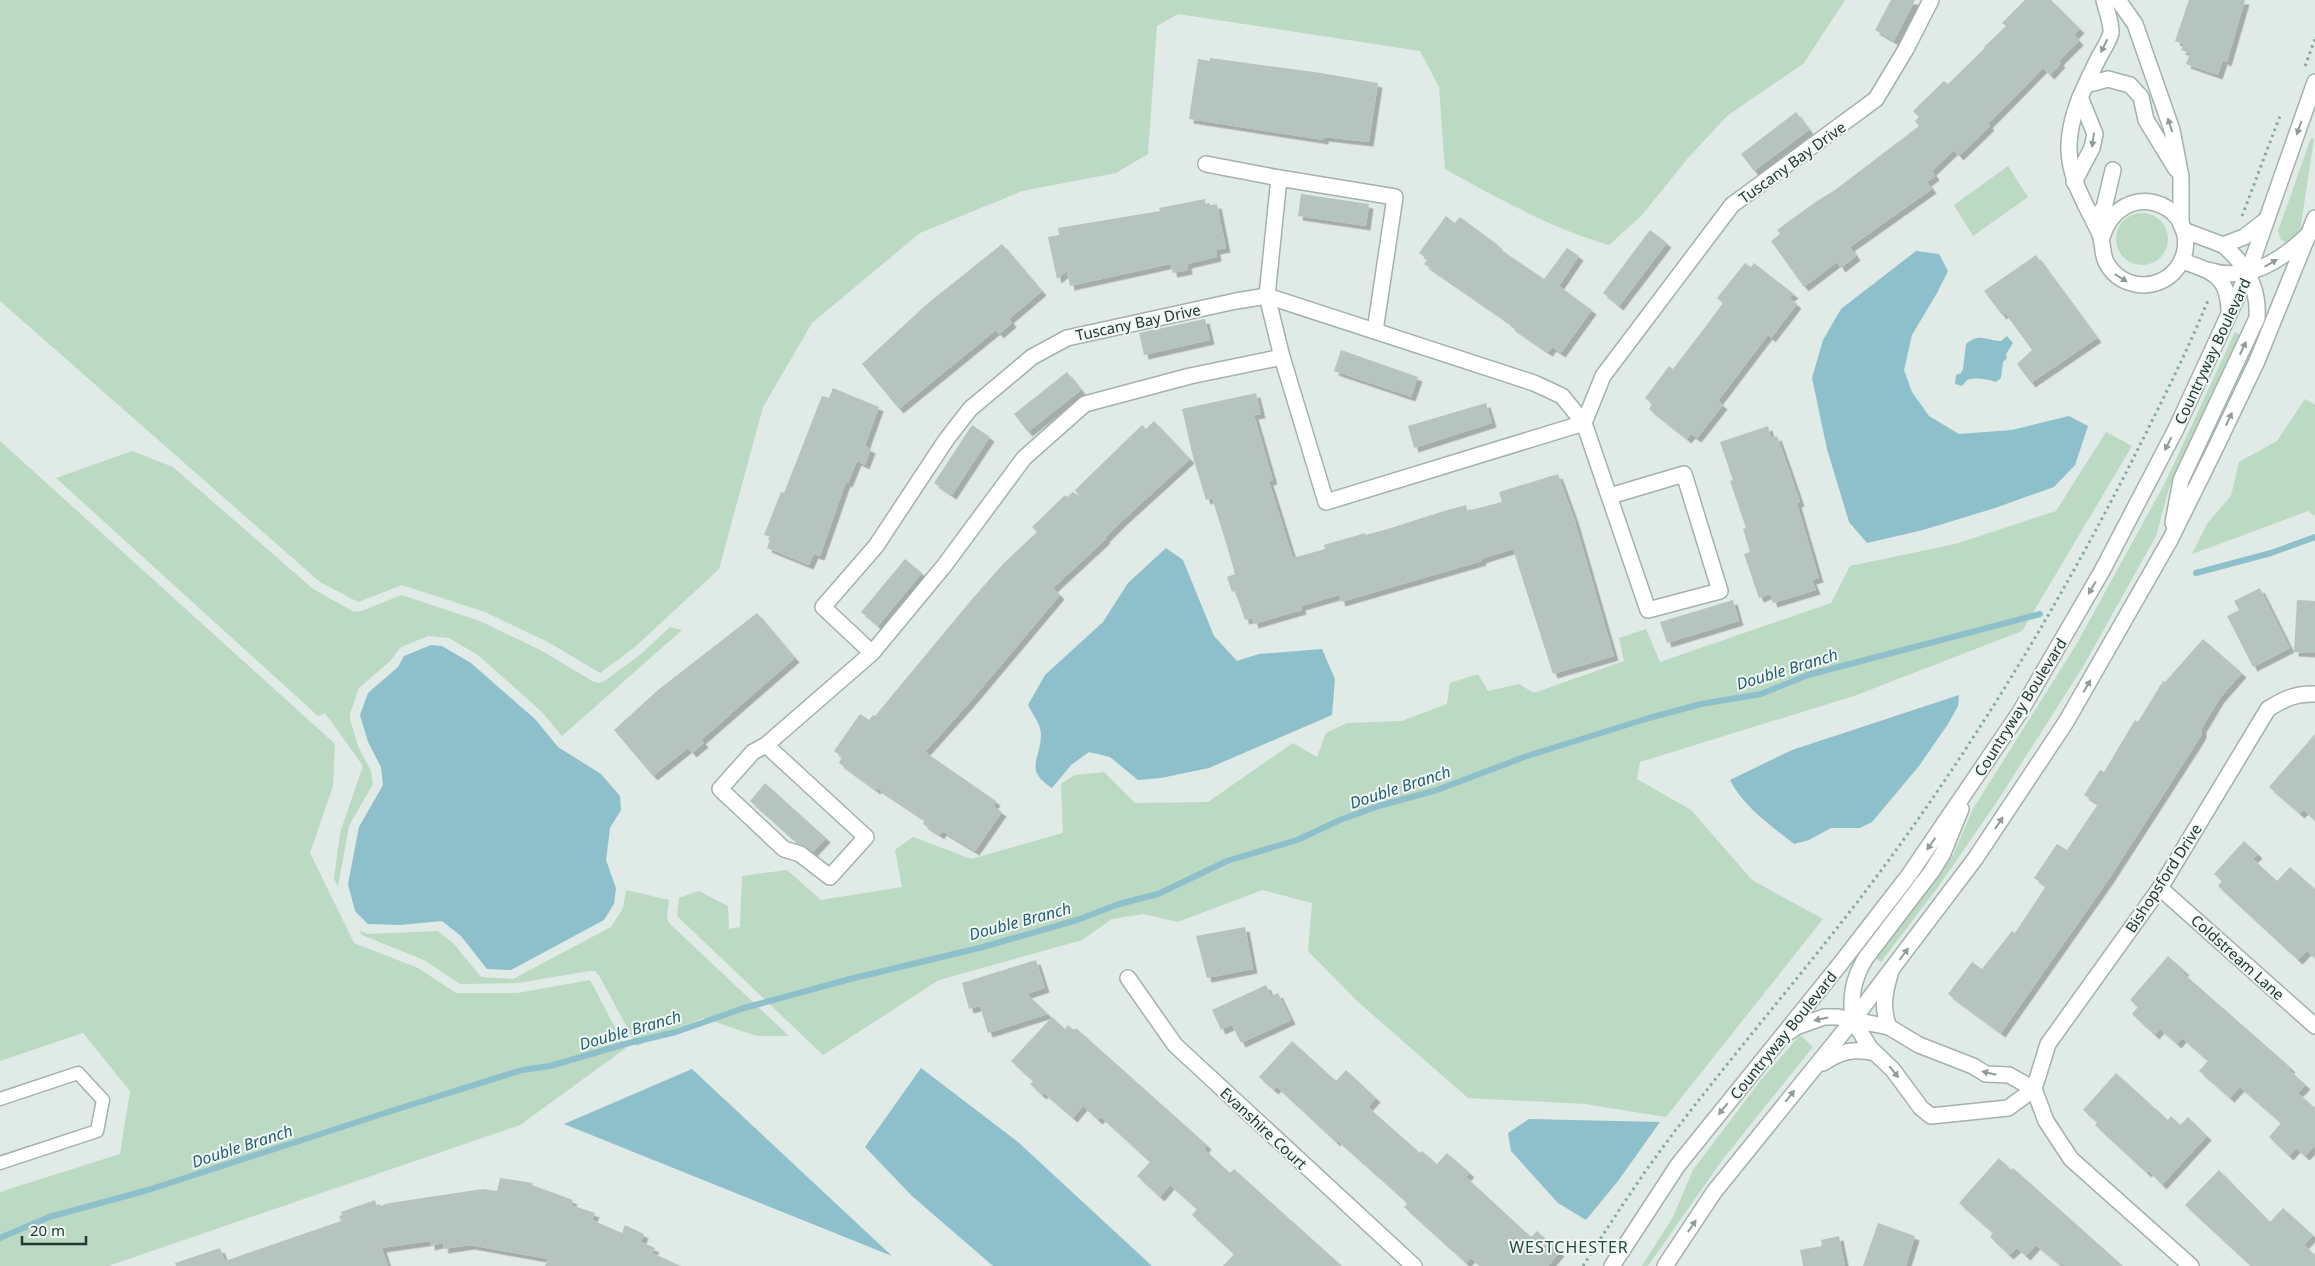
<svg xmlns="http://www.w3.org/2000/svg" width="2315" height="1266" font-family="'Noto Sans',sans-serif">
	<style>
		.green { fill: #bbd9c3 }
		.water { fill: #8dc0ca }
		.lines { fill: none; stroke-linecap: round; stroke-linejoin: round }
		.stream { stroke: #8dc0ca; stroke-width: 6 }
		.building { fill: #b6c4bf; filter: url(#shadow) }
		.service-casing { stroke: #a4b1ad; stroke-width: 15 }
		.minor-casing { stroke: #a4b1ad; stroke-width: 18 }
		.tertiary-casing { stroke: #a4b1ad; stroke-width: 18 }
		.path { stroke: #84aa9f; stroke-width: 3; stroke-dasharray: 2.5 4; stroke-linecap: butt }
		.service { stroke: #fff; stroke-width: 12 }
		.minor { stroke: #fff; stroke-width: 15 }
		.tertiary { stroke: #fff; stroke-width: 15 }
		.oneway { fill: #919c99 }
		.labels { text-anchor: middle; dominant-baseline: central; stroke-width: 4; stroke-linejoin: round; paint-order: stroke }
		.street-label { font-size: 15px; fill: #233833; stroke: #f0f7f4 }
		.water-label { font-size: 16px; font-style: italic; fill: #23616f; stroke: #f0f7f4 }
		.neighbourhood-label { font-size: 16px; letter-spacing: 1px; fill: #21493f; stroke: #f0f7f4 }
	</style>
	<defs>
		<filter id="shadow"><feDropShadow dx="4.5" dy="4.5" stdDeviation="0" flood-color="#0004"/></filter>
	</defs>
	<rect width="100%" height="100%" fill="#e0eae6"/>
	<!-- green -->
	<g class="green">
		<path d="M0,0H1845L1804,63L1727,116L1688,158L1642,215L1609,245C1551,228 1497,198 1445,169L1439,87L1420,51L1178,14L1157,26L1148,154L1116,173L1022,191L920,233L812,323L763,407L719,569L635,647L600,673L548,642L485,612L402,585L358,602L320,582L0,301Z"/>
		<polygon points="2311,138 2314,139 2299,237 2291,244 2281,240 2278,231"/>
		<polygon points="2008,166 2028,197 1973,236 1954,205"/>
		<circle cx="2142" cy="239" r="26"/>
		<polygon points="2235,332 2240,335 2169,488 2156,536 2084,665 1998,800 1938,887 1881,962 1876,958 1953,855 1973,809 2076,645 2165,483"/>
		<polygon points="2305,399 2315,405 2315,516 2308,511 2192,554 2207,524 2231,496 2239,462 2277,441"/>
		<polygon points="2106,432 2132,446 2022,631 1854,696 1640,762 1637,779 1691,810 1752,880 1823,919 1666,1117 1585,1104 1468,1098 1357,1001 1308,951 1312,903 1262,890 1178,922 1143,914 1112,919 1082,940 939,980 823,1055 677,916 679,898 699,891 728,906 729,929 740,927 742,876 787,870 821,900 902,887 895,850 913,837 971,859 1063,833 1061,784 1075,775 1104,772 1135,803 1208,802 1293,743 1317,757 1326,733 1347,723 1402,721 1447,704 1450,683 1478,674 1488,691 1519,684 1534,693 1624,661 1619,638 1646,629 1660,662 1831,603 1850,566 1955,544 2056,511"/>
		<polygon points="0,441 335,744 333,786 310,853 354,943 418,968 456,993 518,993 590,980 626,1048 520,1125 108,1266 0,1266 0,1192 120,1154 130,1091 83,1033 0,1061"/>
		<polygon points="132,451 173,467 313,589 354,612 361,611 402,595 480,621 542,651 594,682 600,683 606,680 641,654 670,627 682,630 562,736 542,712 478,655 449,638 428,636 401,647 389,662 359,688 350,713 350,719 358,746 371,771 373,784 349,826 338,886 334,879 340,833 363,766 325,713 318,716 56,478"/>
		<polygon points="626,890 669,900 667,918 669,923 789,1036 757,1036 703,1018 637,1046 599,975 595,971 589,971 518,983 460,984 424,960 362,935 359,930 367,934 438,931 453,943 481,977 513,979 611,927 623,908"/>
		<polygon points="1800,1035 1813,1047 1723,1159 1648,1266 1642,1266 1673,1217 1693,1170 1761,1080"/>
	</g>
	<!-- water -->
	<g class="water">
		<polygon points="1916,251 1939,254 1948,271 1937,293 1912,335 1904,370 1912,392 1929,416 1959,434 2012,430 2069,416 2088,426 2075,465 2054,487 1995,508 1923,530 1867,543 1849,522 1827,449 1812,378 1823,340 1841,309"/>
		<path d="M2007,336L2013,343L2006,354L2007,358L2003,362L2001,378L1996,382C1986,379 1977,377 1967,380L1962,386L1955,384L1956,375L1961,373L1963,369L1966,344C1980,332 1987,341 2001,341Z"/>
		<path d="M1166,548L1183,560L1214,636L1237,661L1259,654L1322,649L1335,679L1332,715L1209,768L1161,778L1138,780L1110,757L1089,752L1071,765L1052,788C1023,769 1041,760 1041,734C1041,725 1032,713 1028,705L1045,675L1103,622L1128,583Z"/>
		<polygon points="431,645 442,646 471,663 535,719 558,747 601,774 620,796 621,810 610,828 606,860 616,888 614,904 604,920 511,970 487,969 461,936 442,921 400,925 368,924 355,911 348,884 359,827 383,785 381,767 368,742 360,715 368,693 398,667 404,656"/>
		<path d="M1959,695L1958,706L1948,724L1919,766L1872,822L1860,828H1831L1809,840L1794,844C1771,826 1743,806 1730,780L1792,750Z"/>
		<polygon points="921,1068 1018,1142 1152,1266 993,1266 912,1196 865,1147"/>
		<polygon points="692,1069 892,1256 564,1124"/>
		<polygon points="1529,1119 1660,1122 1618,1181 1586,1220 1558,1203 1511,1151 1508,1133"/>
	</g>
	<g class="lines">
		<!-- stream -->
		<g class="stream">
			<polyline points="2196,573 2271,553 2315,537"/>
			<polyline points="0,1238 49,1217 148,1190 385,1113 522,1070 550,1066 629,1043 676,1032 744,1008 850,979 983,947 1077,920 1119,904 1158,894 1227,861 1297,840 1340,820 1379,806 1437,790 1527,756 1649,718 1701,704 1761,694 1808,675 2040,614"/>
		</g>
	</g>
	<!-- building -->
	<g class="building">
		<polygon points="1891,0 1915,0 1894,41 1875,30"/>
		<polygon points="2025,0 2051,0 2080,29 2074,35 2079,41 2059,61 2061,63 2050,75 2043,68 1988,124 1990,126 1959,156 1954,150 1932,171 1935,176 1927,182 1932,189 1850,247 1856,256 1841,268 1837,262 1804,287 1771,241 1780,234 1777,230 1814,203 1835,190 1919,126 1915,121 1919,117 1913,111 1944,81 1948,84 1985,48 1984,47 2006,26 2002,23"/>
		<polygon points="2189,0 2245,0 2227,62 2223,60 2218,75 2186,64 2190,53 2181,50 2184,44 2175,41"/>
		<polygon points="1210,58 1321,73 1378,83 1369,142 1324,137 1324,140 1189,119 1198,59 1210,61"/>
		<polygon points="1796,112 1809,130 1754,171 1741,154"/>
		<polygon points="1301,194 1369,204 1366,226 1298,216"/>
		<polygon points="1205,199 1206,206 1217,204 1226,248 1216,250 1217,257 1187,264 1188,270 1173,273 1170,264 1070,286 1067,271 1057,279 1048,237 1059,235 1058,228 1160,211 1159,208"/>
		<polygon points="1446,216 1455,223 1460,217 1498,245 1497,247 1544,279 1567,248 1579,256 1559,286 1592,310 1561,353 1552,347 1548,352 1536,344 1510,326 1511,324 1424,264 1428,259 1419,253"/>
		<polygon points="1650,230 1667,243 1619,306 1603,293"/>
		<polygon points="1002,244 1042,291 1009,319 1012,323 999,334 996,330 899,409 862,364 927,304"/>
		<polygon points="2036,255 2097,338 2031,383 2017,364 2032,350 2005,313 2002,315 1984,291"/>
		<polygon points="1745,263 1751,267 1754,263 1794,294 1789,298 1797,304 1771,338 1768,335 1718,401 1723,405 1697,438 1691,434 1687,439 1649,409 1652,404 1645,398 1669,366 1673,369 1706,326 1723,303 1717,298"/>
		<polygon points="1205,319 1210,340 1144,355 1139,333"/>
		<polygon points="1341,350 1418,377 1411,397 1334,371"/>
		<polygon points="1067,372 1081,390 1028,432 1014,414"/>
		<polygon points="833,388 879,407 865,446 871,449 865,465 857,461 848,483 846,482 820,556 814,554 809,565 767,548 771,537 764,535 781,492 784,493 822,396 829,398"/>
		<polygon points="1256,393 1261,414 1254,415 1273,480 1269,481 1293,558 1325,549 1324,545 1365,533 1365,535 1388,529 1444,511 1466,505 1467,511 1502,502 1499,492 1558,474 1574,518 1614,656 1553,674 1513,549 1481,559 1482,561 1341,602 1339,595 1301,606 1302,610 1254,624 1252,618 1245,620 1235,591 1232,592 1227,577 1235,574 1227,546 1212,498 1206,500 1193,457 1182,409"/>
		<polygon points="1486,403 1492,423 1414,448 1408,426"/>
		<polygon points="1154,421 1190,459 1122,521 1105,538 1106,539 1053,588 1060,595 970,702 925,752 996,801 993,806 1002,812 975,851 942,831 940,835 923,824 925,820 877,788 876,790 839,763 842,757 834,751 860,714 869,720 873,715 875,716 973,598 1004,563 1037,532 1032,527 1065,495 1067,497 1073,492 1079,496 1075,490 1142,425 1146,429"/>
		<polygon points="972,425 990,437 952,495 934,483"/>
		<polygon points="1768,426 1771,438 1777,436 1787,464 1800,502 1797,503 1819,578 1812,580 1816,590 1773,603 1770,594 1759,598 1744,554 1750,552 1743,529 1746,528 1730,481 1733,480 1720,442"/>
		<polygon points="905,559 922,573 878,626 861,612"/>
		<polygon points="2260,588 2290,648 2253,667 2227,616 2239,610 2234,601"/>
		<polygon points="1733,600 1739,621 1667,643 1660,622"/>
		<polygon points="2297,600 2315,601 2315,653 2294,652"/>
		<polygon points="757,613 795,658 701,740 704,743 692,753 688,748 653,776 614,730 658,690"/>
		<polygon points="2203,639 2242,673 2220,698 2202,728 2202,734 2194,747 2109,879 2001,1033 1948,994 1972,962 1982,969 2012,931 2015,933 2046,886 2034,878 2057,844 2067,850 2098,804 2084,795 2100,770 2104,772 2135,720 2138,722 2163,681 2165,682"/>
		<polygon points="2315,734 2315,821 2304,810 2300,814 2269,787"/>
		<polygon points="765,783 826,838 813,852 797,843 750,801"/>
		<polygon points="2244,841 2258,854 2253,859 2277,881 2290,867 2315,889 2315,958 2307,951 2298,960 2218,886 2222,881 2214,874"/>
		<polygon points="1245,927 1253,969 1207,978 1196,936"/>
		<polygon points="2168,956 2185,971 2183,973 2291,1068 2289,1070 2306,1085 2298,1093 2315,1108 2315,1146 2305,1156 2296,1148 2289,1156 2269,1137 2281,1123 2240,1087 2230,1098 2199,1071 2208,1061 2182,1038 2177,1044 2160,1029 2155,1035 2132,1014 2138,1007 2130,1000"/>
		<polygon points="1036,960 1045,988 1027,994 1048,1014 988,1033 980,1006 969,1009 962,983"/>
		<polygon points="1266,985 1271,996 1278,993 1291,1020 1241,1043 1232,1025 1221,1030 1212,1010"/>
		<polygon points="1052,1017 1065,1029 1068,1025 1074,1030 1076,1028 1207,1145 1204,1149 1230,1173 1234,1169 1342,1266 1223,1266 1234,1254 1192,1215 1197,1209 1170,1185 1160,1197 1137,1176 1150,1162 1101,1117 1098,1120 1083,1106 1073,1118 1044,1093 1042,1095 1030,1084 1033,1081 1011,1061"/>
		<polygon points="1292,1041 1336,1081 1346,1070 1376,1098 1368,1107 1420,1153 1422,1151 1437,1164 1447,1153 1470,1173 1466,1177 1531,1237 1537,1231 1560,1252 1548,1266 1480,1266 1471,1258 1466,1263 1404,1207 1407,1204 1402,1198 1337,1140 1336,1142 1277,1087 1274,1090 1259,1077"/>
		<polygon points="2116,1073 2168,1120 2171,1116 2180,1125 2188,1117 2207,1136 2162,1185 2149,1171 2147,1173 2095,1125 2097,1122 2083,1110"/>
		<polygon points="1999,1158 2011,1170 2013,1168 2123,1266 2061,1266 2036,1245 2026,1256 2017,1248 2009,1255 1990,1237 1993,1233 1959,1203"/>
		<polygon points="2219,1170 2270,1222 2283,1208 2313,1235 2304,1245 2315,1255 2315,1266 2251,1266 2185,1205"/>
		<polygon points="500,1178 533,1183 532,1185 573,1200 571,1205 595,1213 592,1220 622,1233 625,1225 644,1234 641,1242 655,1248 652,1253 681,1266 545,1266 548,1259 470,1245 444,1249 443,1243 430,1246 430,1241 382,1248 388,1266 176,1266 175,1263 220,1248 225,1261 341,1221 339,1216 342,1215 341,1212 375,1200 377,1207 389,1203 483,1189 497,1191"/>
		<polygon points="1878,1223 1915,1236 1906,1266 1863,1266"/>
		<polygon points="1839,1236 1845,1266 1803,1266 1800,1250 1822,1246 1821,1240"/>
	</g>
	<g class="lines">
		<!-- service casing -->
		<g class="service-casing">
			<polyline id="service" points="0,1099 78,1073 103,1100 97,1131 0,1163"/>
		</g>
		<!-- minor casing -->
		<g class="minor-casing">
			<g id="minor">
				<polyline points="2118,0 2135,24 2172,130 2181,177 2181,225"/>
				<polyline points="2086,85 2108,79 2130,85 2141,97 2146,120 2176,169"/>
				<polyline points="1206,164 1279,178"/>
				<polyline points="2074,182 2092,148 2095,134 2080,97"/>
				<polyline points="2093,219 2104,208 2113,170"/>
				<path d="M2102,237C2121,178 2193,200 2185,250C2183,263 2173,276 2161,281C2141,290 2117,283 2106,262C2101,252 2104,240 2098,230C2085,203 2068,177 2069,145C2070,113 2085,86 2099,57C2103,50 2109,41 2111,33C2112,24 2106,9 2104,0"/>
				<path d="M2182,261C2214,272 2229,276 2229,314"/>
				<path d="M2208,270C2247,283 2281,261 2309,234"/>
				<polyline points="1282,357 1267,296 1279,178 1395,197 1375,331"/>
				<polyline points="872,653 944,566 1024,458 1085,404 1190,376 1282,357 1326,502 1584,423 1648,610 1720,591 1684,474 1610,496"/>
				<polyline points="766,745 866,837 830,877 800,854 784,849 720,789 753,752 766,745 872,653 823,607 876,546 946,440 970,409 1032,357 1067,338 1236,301 1267,296 1534,383 1562,396 1584,423 1603,376 1732,205 1876,99 1906,49 1931,0"/>
				<polyline points="2160,888 2315,1026"/>
				<polyline points="1128,978 1175,1045 1414,1266"/>
				<path d="M1853,1020L1870,1048L1893,1070L1921,1108L1931,1116L2008,1108L2034,1089L2048,1044L2160,888L2268,709C2284,699 2296,693 2315,694"/>
				<path d="M1889,1027C1881,1008 1885,990 1891,971"/>
				<polyline points="1783,1036 1796,1027 1824,1017 1838,1017 1889,1027 1919,1045 1973,1066 1986,1074 2009,1075 2034,1089 2046,1121 2071,1159 2191,1266"/>
			</g>
		</g>
		<!-- tertiary casing -->
		<g class="tertiary-casing">
			<g id="tertiary">
				<polyline points="2183,230 2223,245 2244,237 2266,220"/>
				<path d="M2173,523L2181,480L2257,318C2259,288 2246,264 2223,245"/>
				<path d="M1853,1020C1850,996 1853,980 1865,959L1932,871L1943,853L1961,809"/>
				<path d="M1823,1063C1841,1051 1854,1048 1875,1053"/>
				<polyline points="1612,1266 1678,1165 1841,963 1909,875 2020,712 2102,571 2176,429 2248,273 2315,82"/>
				<polyline points="1665,1266 1714,1192 1853,1020 1975,859 2066,722 2170,540 2215,449 2257,361 2315,218"/>
			</g>
		</g>
		<!-- path -->
		<g class="path">
			<polyline points="2305,66 2315,39"/>
			<polyline points="2242,216 2280,116"/>
			<path d="M1583,1266C1613,1219 1644,1171 1678,1127C1752,1030 1833,939 1904,839C1992,716 2069,586 2137,451C2162,401 2188,350 2209,298"/>
		</g>
		<!-- service -->
		<use href="#service" class="service"/>
		<!-- minor -->
		<use href="#minor" class="minor"/>
		<!-- tertiary -->
		<use href="#tertiary" class="tertiary"/>
	</g>
	<!-- one-way arrows -->
	<defs><path id="oneway-solid" d="M-6-.8H1V-3.2L6.5 0L1 3.2V.8H-6Z" transform="scale(1.25)"/></defs>
	<g class="oneway">
		<use href="#oneway-solid" transform="translate(2104 46) rotate(116)"/>
		<use href="#oneway-solid" transform="translate(2170 125) rotate(-108)"/>
		<use href="#oneway-solid" transform="translate(2299 128) rotate(109)"/>
		<use href="#oneway-solid" transform="translate(2093 140) rotate(98)"/>
		<use href="#oneway-solid" transform="translate(2271 263) rotate(-30)"/>
		<use href="#oneway-solid" transform="translate(2121 278) rotate(32)"/>
		<use href="#oneway-solid" transform="translate(2243 348) rotate(-65)"/>
		<use href="#oneway-solid" transform="translate(2229 419) rotate(-65)"/>
		<use href="#oneway-solid" transform="translate(2168 444) rotate(117)"/>
		<use href="#oneway-solid" transform="translate(2092 588) rotate(120)"/>
		<use href="#oneway-solid" transform="translate(2087 686) rotate(-60)"/>
		<use href="#oneway-solid" transform="translate(1999 823) rotate(-57)"/>
		<use href="#oneway-solid" transform="translate(1931 844) rotate(125)"/>
		<use href="#oneway-solid" transform="translate(1904 954) rotate(-53)"/>
		<use href="#oneway-solid" transform="translate(1821 1019) rotate(168)"/>
		<use href="#oneway-solid" transform="translate(1894 1072) rotate(51)"/>
		<use href="#oneway-solid" transform="translate(1989 1073) rotate(-167)"/>
		<use href="#oneway-solid" transform="translate(1790 1096) rotate(-52)"/>
		<use href="#oneway-solid" transform="translate(1723 1109) rotate(129)"/>
		<use href="#oneway-solid" transform="translate(1692 1226) rotate(-56)"/>
	</g>
	<g class="labels">
		<!-- street labels -->
		<g class="street-label">
			<text transform="translate(1792 162) rotate(-36)">Tuscany Bay Drive</text>
			<text transform="translate(1138 322) rotate(-12)">Tuscany Bay Drive</text>
			<text transform="translate(2212 351) rotate(-65)">Countryway Boulevard</text>
			<text transform="translate(2020 707) rotate(-58)">Countryway Boulevard</text>
			<text transform="translate(2163 878) rotate(-57)">Bishopsford Drive</text>
			<text transform="translate(2238 957) rotate(42)">Coldstream Lane</text>
			<text transform="translate(1783 1035) rotate(-51)">Countryway Boulevard</text>
			<text transform="translate(1264 1128) rotate(43)">Evanshire Court</text>
		</g>
		<!-- water labels -->
		<g class="water-label">
			<text transform="translate(1787 669) rotate(-17)">Double Branch</text>
			<text transform="translate(1400 787) rotate(-18)">Double Branch</text>
			<text transform="translate(1020 921) rotate(-15)">Double Branch</text>
			<text transform="translate(630 1030) rotate(-16)">Double Branch</text>
			<text transform="translate(242 1146) rotate(-18)">Double Branch</text>
		</g>
		<!-- neighbourhood labels -->
		<g class="neighbourhood-label">
			<text x="1569" y="1247">WESTCHESTER</text>
		</g>
	</g>
	<!-- scale -->
	<path d="M22 1236v8h64v-8" fill="none" stroke="#233833" stroke-width="2.5"/>
	<text x="30" y="1236" font-size="15" fill="#233833" stroke="#f0f7f4" stroke-width="4" paint-order="stroke">20 m</text>
</svg>
